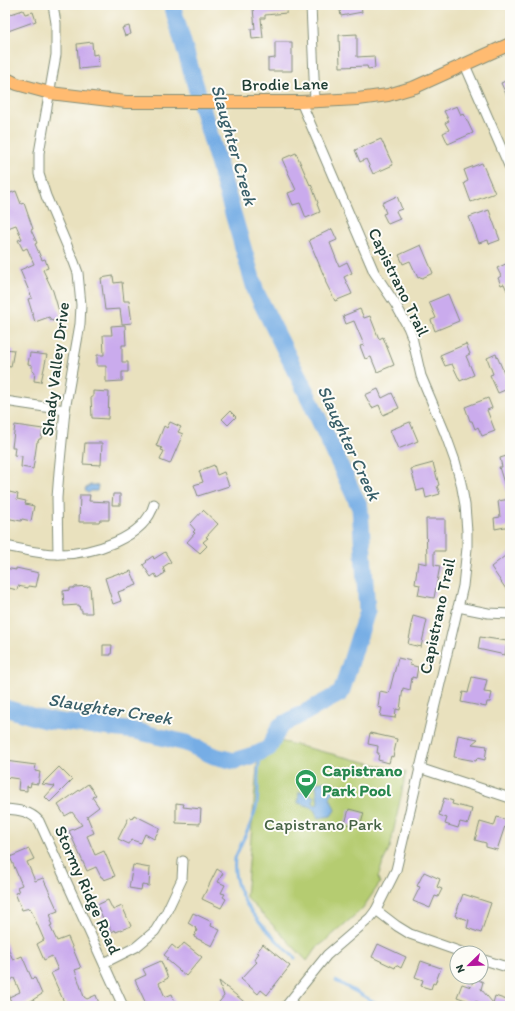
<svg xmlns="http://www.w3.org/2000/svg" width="515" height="1011" font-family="Itim,sans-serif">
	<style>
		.green { fill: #b5cc71; stroke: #6a8452 }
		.water { fill: #76ade5; stroke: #4a758c }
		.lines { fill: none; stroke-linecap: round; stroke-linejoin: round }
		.stream { stroke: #76ade5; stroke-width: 3 }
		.river { stroke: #76ade5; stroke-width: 17 }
		.building { fill: #caabed }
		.minor-casing { stroke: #848f79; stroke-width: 11 }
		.major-casing { stroke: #848f79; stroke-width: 14 }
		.minor { stroke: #fff; stroke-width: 9 }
		.major { stroke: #ffbb71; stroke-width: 12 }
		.labels { text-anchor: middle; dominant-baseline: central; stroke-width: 4; stroke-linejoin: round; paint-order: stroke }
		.street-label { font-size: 17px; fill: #1f3d34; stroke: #fdfcf7 }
		.leisure-label { font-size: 17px; font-weight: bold; fill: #27864d; stroke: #fdfcf7; text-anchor: start }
		.park-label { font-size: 17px; fill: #446143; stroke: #fdfcf7 }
		.water-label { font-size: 18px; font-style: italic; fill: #395f69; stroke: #fdfcf7 }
	</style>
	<rect width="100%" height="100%" fill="#fdfcf7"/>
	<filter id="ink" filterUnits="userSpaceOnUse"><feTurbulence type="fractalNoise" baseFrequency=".025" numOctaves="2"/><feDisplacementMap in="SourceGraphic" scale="8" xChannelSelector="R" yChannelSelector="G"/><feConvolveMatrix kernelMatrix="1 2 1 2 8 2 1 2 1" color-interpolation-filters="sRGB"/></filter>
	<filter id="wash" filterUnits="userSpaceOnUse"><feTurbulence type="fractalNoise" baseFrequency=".012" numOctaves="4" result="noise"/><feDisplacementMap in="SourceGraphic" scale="16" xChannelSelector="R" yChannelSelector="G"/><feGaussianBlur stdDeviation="0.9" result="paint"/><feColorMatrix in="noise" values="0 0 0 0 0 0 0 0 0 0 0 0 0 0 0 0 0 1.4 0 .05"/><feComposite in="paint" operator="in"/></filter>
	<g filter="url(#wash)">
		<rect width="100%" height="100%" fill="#e9e1be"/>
		<!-- green -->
		<polygon class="green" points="279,741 406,772 390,848 383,862 378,878 380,883 362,909 323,943 317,947 307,961 246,897 258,755"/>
		<!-- water -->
		<g class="water">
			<polygon points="90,485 95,485 98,486 97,491 91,491 89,493 86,492 85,489"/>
			<path d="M329,781L334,789L330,798L335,810L331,816L318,818C314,806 309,806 298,803L299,792L309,794L314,797L313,803L315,805L318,804L316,783Z"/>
		</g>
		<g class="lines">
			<!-- stream -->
			<g class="stream">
				<path d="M263,751C254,770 261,788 256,808C253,819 247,832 242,842C240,848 236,854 235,859C230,900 269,933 295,958"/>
				<polyline points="336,981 382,1006"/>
			</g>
			<!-- river -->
			<polyline class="river" points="5,708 45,720 136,731 186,743 214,756 234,761 257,754 269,748 280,726 341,693 367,611 360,508 307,394 256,292 172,5"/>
		</g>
		<g id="blocks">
			<!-- building -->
			<g class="building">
				<polygon points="265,5 286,5 287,13 265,15 265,18 261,18 263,38 252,39 251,29 255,29 253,8 265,7"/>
				<polygon points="339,5 361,5 362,12 341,16"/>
				<polygon points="23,10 25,14 33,12 36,21 8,31 5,21 5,16"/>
				<polygon points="129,26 131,34 125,36 122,28"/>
				<polygon points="357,34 357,57 374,56 375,68 368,69 367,66 340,67 339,35"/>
				<polygon points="92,42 93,55 98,54 99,67 79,69 77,44"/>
				<polygon points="275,42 292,42 292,71 268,71 268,59 275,58"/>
				<polygon points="510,79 510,103 501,83"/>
				<polygon points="457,106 461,115 464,114 473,133 448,144 443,133 449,130 445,123 449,121 444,111"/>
				<polygon points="381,139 393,165 373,174 366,159 360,162 355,150"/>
				<polygon points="296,153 310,185 311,184 318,203 317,204 320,212 306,218 300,203 293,205 288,193 296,190 282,159"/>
				<polygon points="482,163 495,193 471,202 464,183 468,181 464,170"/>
				<polygon points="16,191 21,204 24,203 33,229 31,230 37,243 35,244 42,260 45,259 48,268 43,270 53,291 61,318 52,321 49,317 35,322 28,299 32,298 20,270 34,264 27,248 23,250 18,240 22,239 16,225 5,229 5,195"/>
				<polygon points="397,196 402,209 396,211 400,219 388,224 383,214 386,213 382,203"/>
				<polygon points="489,210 500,240 489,244 488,240 479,243 469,217"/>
				<polygon points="332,229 337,240 330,243 339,266 347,262 352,273 344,277 352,294 335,301 325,281 326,281 309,240"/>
				<polygon points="421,245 433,273 422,278 421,277 418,278 410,261 403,264 399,255"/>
				<polygon points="510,262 510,297 504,284 501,285 498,278 501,276 497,268"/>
				<polygon points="113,276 114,283 122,282 124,301 129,301 132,323 122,324 120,309 105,310 101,278"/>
				<polygon points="448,294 459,321 435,331 431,320 436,318 429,302"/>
				<polygon points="360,309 364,318 370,316 379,339 383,337 394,365 377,372 371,357 365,359 360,346 364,345 354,321 346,324 343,316"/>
				<polygon points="125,325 126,345 122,345 122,362 128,362 128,372 122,372 122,381 106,382 106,366 97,366 97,355 104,355 103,335 112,335 111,326"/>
				<polygon points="466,344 470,354 466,356 474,375 460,381 452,364 445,366 440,355"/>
				<polygon points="5,349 14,350 11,367 5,366"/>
				<polygon points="30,353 47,355 41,382 34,381 35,372 32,371 32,365 28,364"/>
				<polygon points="496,354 510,386 510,388 498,393 490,375 493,374 487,358"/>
				<polygon points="378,389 382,398 392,393 399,408 383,415 379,405 372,408 365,395"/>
				<polygon points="93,391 109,392 108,419 92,418 91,397 93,397"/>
				<polygon points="488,398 492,408 487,410 495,431 482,436 478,427 475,429 472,421 470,421 465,407"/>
				<polygon points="230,411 236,417 228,425 222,419"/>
				<polygon points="170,422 181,427 178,432 183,434 170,464 160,460 164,451 161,450 162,448 156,446 164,426 167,428"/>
				<polygon points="410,422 418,441 398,449 390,430"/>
				<polygon points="15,425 43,429 41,439 39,439 38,442 37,442 33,469 21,467 22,456 14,455 15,447 12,447"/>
				<polygon points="85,443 102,443 101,465 83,464"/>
				<polygon points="510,455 510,496 508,496 499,467 502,467 500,458"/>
				<polygon points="433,463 439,485 437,486 440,494 426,498 424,489 417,491 411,469"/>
				<polygon points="214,465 217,475 224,472 229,486 198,496 194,485 203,482 199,471"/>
				<polygon points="5,491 18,494 17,499 26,501 25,504 34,506 31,521 22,519 21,521 6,518"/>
				<polygon points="113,494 120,494 120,505 112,505"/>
				<polygon points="80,495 90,495 89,501 109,502 109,520 100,520 99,522 79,522"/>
				<polygon points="510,499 510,526 495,529 494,518 500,517 498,501"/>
				<polygon points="203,510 218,524 206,537 208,538 203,542 207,546 200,553 187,542 195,533 193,532 195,530 190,524"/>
				<polygon points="426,519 445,519 445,551 434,551 434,565 440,566 434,598 418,595 420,585 415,584 418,562 427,564"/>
				<polygon points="165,552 171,562 163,567 165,573 157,578 155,574 151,577 143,565 147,562 146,561 153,556 154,559"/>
				<polygon points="510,552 510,595 491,567"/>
				<polygon points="5,568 16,570 16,568 39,573 36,587 28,586 28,588 18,586 17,590 5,587"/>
				<polygon points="131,571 137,585 118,592 121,601 113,604 105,578 119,573 120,575 123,573 123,574"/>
				<polygon points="90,586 92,613 82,613 82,610 80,610 79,605 64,606 63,591 70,590 70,588 74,588 74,587"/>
				<polygon points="413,616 427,620 421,647 408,644 412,625 411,625"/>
				<polygon points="480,637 507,641 505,655 478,649"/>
				<polygon points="103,645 112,645 111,655 103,655"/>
				<polygon points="398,658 411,661 410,665 418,667 416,678 412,677 410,690 403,688 400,710 396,709 395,718 380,716 382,708 378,707 380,691 389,693"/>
				<polygon points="472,677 487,680 484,692 492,693 490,702 487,702 486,707 461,702 463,692 468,693"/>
				<polygon points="370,733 397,739 393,757 391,756 389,763 378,760 379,753 377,753 378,746 368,744"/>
				<polygon points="458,735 478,739 472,744 487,746 485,760 477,758 476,761 454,757"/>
				<polygon points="5,761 36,765 35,771 40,772 38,784 31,783 30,787 27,786 27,791 18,790 19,779 5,777"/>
				<polygon points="59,767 72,780 50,802 45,797 55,786 42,784"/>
				<polygon points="88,784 96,795 92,797 99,807 87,816 94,833 87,836 95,855 104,851 115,876 104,880 102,877 101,877 96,867 87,871 69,831 82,825 72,812 65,816 58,805"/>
				<polygon points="444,798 453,801 452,804 472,809 468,824 460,822 458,828 445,824 447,818 439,815"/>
				<polygon points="176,803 184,804 183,807 201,809 200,824 176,823"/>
				<polygon points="349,809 364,813 360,827 345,824"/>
				<polygon points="134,815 160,828 154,839 145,834 141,843 132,840 129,844 118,839 129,817 132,819"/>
				<polygon points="497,817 507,820 497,850 486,847 486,843 475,840 480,822 494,826"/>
				<polygon points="29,849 34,859 27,862 35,881 43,878 58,911 50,914 52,920 50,921 52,925 50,926 57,941 68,937 81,968 75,970 84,997 87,999 96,995 100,1006 68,1006 66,1001 64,1002 51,973 58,970 52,956 44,960 37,944 44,940 30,908 22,910 15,893 19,892 17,887 22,885 10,857"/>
				<polygon points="133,865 150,868 149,886 142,885 141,890 129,888"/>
				<polygon points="217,869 223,873 218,882 225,885 221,893 225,894 223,897 226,899 221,908 202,899"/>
				<polygon points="424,872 440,879 437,887 442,889 438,897 435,896 430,908 413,901 420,887 417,886"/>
				<polygon points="463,894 491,903 481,933 467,928 469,920 455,916"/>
				<polygon points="108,900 113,910 122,906 131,926 116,932 115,930 112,932 108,924 106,925 97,905"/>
				<polygon points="193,913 212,922 211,926 220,930 212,946 194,937 197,930 195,929 196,928 188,923"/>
				<polygon points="5,941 13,960 22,956 32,979 35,978 42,994 31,1001 18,1006 13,1006 9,997 20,992 14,978 11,980 10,978 5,981"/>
				<polygon points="184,943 202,957 186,976 166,959 168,958 164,955 172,945 178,950"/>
				<polygon points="263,944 290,966 267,995 261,990 258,994 241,979 257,962 254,960 259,953 257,952"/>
				<polygon points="378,944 406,957 401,968 396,965 395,968 372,957"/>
				<polygon points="161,961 168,978 159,983 165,997 172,994 177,1006 147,1006 135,980 146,975 143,969"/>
				<polygon points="421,961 441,968 435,984 433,983 431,989 421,986 423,980 415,977"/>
				<polygon points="474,978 483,982 481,989 493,1003 495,996 510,1001 510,1006 488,1006 475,1001 474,1003 457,997 462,984 471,987"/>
				<polygon points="219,981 249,1006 216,1006 224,996"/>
			</g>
		</g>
	</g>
	<g filter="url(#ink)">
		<use href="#blocks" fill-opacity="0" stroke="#848f79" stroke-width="1"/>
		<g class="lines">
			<!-- minor casing -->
			<g class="minor-casing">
				<g id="minor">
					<polyline points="53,5 56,23 56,55 39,153 39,174 46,196 74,262 78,273 81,305 80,324 65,410 59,472 57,498 58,554"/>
					<polyline points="311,5 315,101"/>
					<polyline points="465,65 510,168"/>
					<polyline points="5,401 65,410"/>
					<path d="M5,546C23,549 41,555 60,554C91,554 145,539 154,504"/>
					<polyline points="458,607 488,613 510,614"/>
					<polyline points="419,768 510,798"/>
					<path d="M5,809C19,810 30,811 39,821L123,1006"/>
					<polyline points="376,910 397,926 410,934 464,953"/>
					<polyline points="481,959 510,968"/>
					<polyline points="104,963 136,947 155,931 166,913 182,879 183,861"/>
					<polyline points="286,1006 327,955 370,918 376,910 396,870 463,586 467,548 467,532 465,505 461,483 455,461 445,433 421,376 412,337 408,327 396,305 374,272 301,102"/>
				</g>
			</g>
			<!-- major casing -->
			<g class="major-casing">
				<polyline id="major" points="5,78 17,84 50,93 126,102 301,102 358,99 388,95 415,87 510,44"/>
			</g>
			<!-- minor -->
			<use href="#minor" class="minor"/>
			<!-- major -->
			<use href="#major" class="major"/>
		</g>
	</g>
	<!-- icons -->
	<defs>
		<g id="stadium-pin" transform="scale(1.15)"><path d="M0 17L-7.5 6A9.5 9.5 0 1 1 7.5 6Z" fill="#2e9e5b" stroke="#fdfcf7"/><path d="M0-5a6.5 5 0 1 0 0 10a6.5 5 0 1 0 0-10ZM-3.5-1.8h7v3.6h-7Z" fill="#fff"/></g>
	</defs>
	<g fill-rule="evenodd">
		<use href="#stadium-pin" x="306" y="780"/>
	</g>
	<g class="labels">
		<!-- street labels -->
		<g class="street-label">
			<text transform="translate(285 84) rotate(-1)">Brodie Lane</text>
			<text transform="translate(399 282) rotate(64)">Capistrano Trail</text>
			<text transform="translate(55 369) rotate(-83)">Shady Valley Drive</text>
			<text transform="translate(437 616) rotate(-78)">Capistrano Trail</text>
			<text transform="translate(88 890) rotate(66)">Stormy Ridge Road</text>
		</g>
		<!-- leisure labels -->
		<g class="leisure-label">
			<text x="322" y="770">Capistrano<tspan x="322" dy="20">Park Pool</tspan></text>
		</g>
		<!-- park labels -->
		<g class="park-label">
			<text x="323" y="824">Capistrano Park</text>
		</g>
		<!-- water labels -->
		<g class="water-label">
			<text transform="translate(234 145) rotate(74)">Slaughter Creek</text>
			<text transform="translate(349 443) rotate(65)">Slaughter Creek</text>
			<text transform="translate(110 709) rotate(9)">Slaughter Creek</text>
		</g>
	</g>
	<!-- margin -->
	<rect width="515" height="1011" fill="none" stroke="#fdfcf7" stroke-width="20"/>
	<!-- north arrow -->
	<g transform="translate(469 965) rotate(247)"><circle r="19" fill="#fdfcf7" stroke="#a4b0a9"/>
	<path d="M0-3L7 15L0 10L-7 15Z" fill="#b5179e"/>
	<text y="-6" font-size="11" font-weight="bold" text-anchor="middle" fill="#1f3d34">N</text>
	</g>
</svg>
